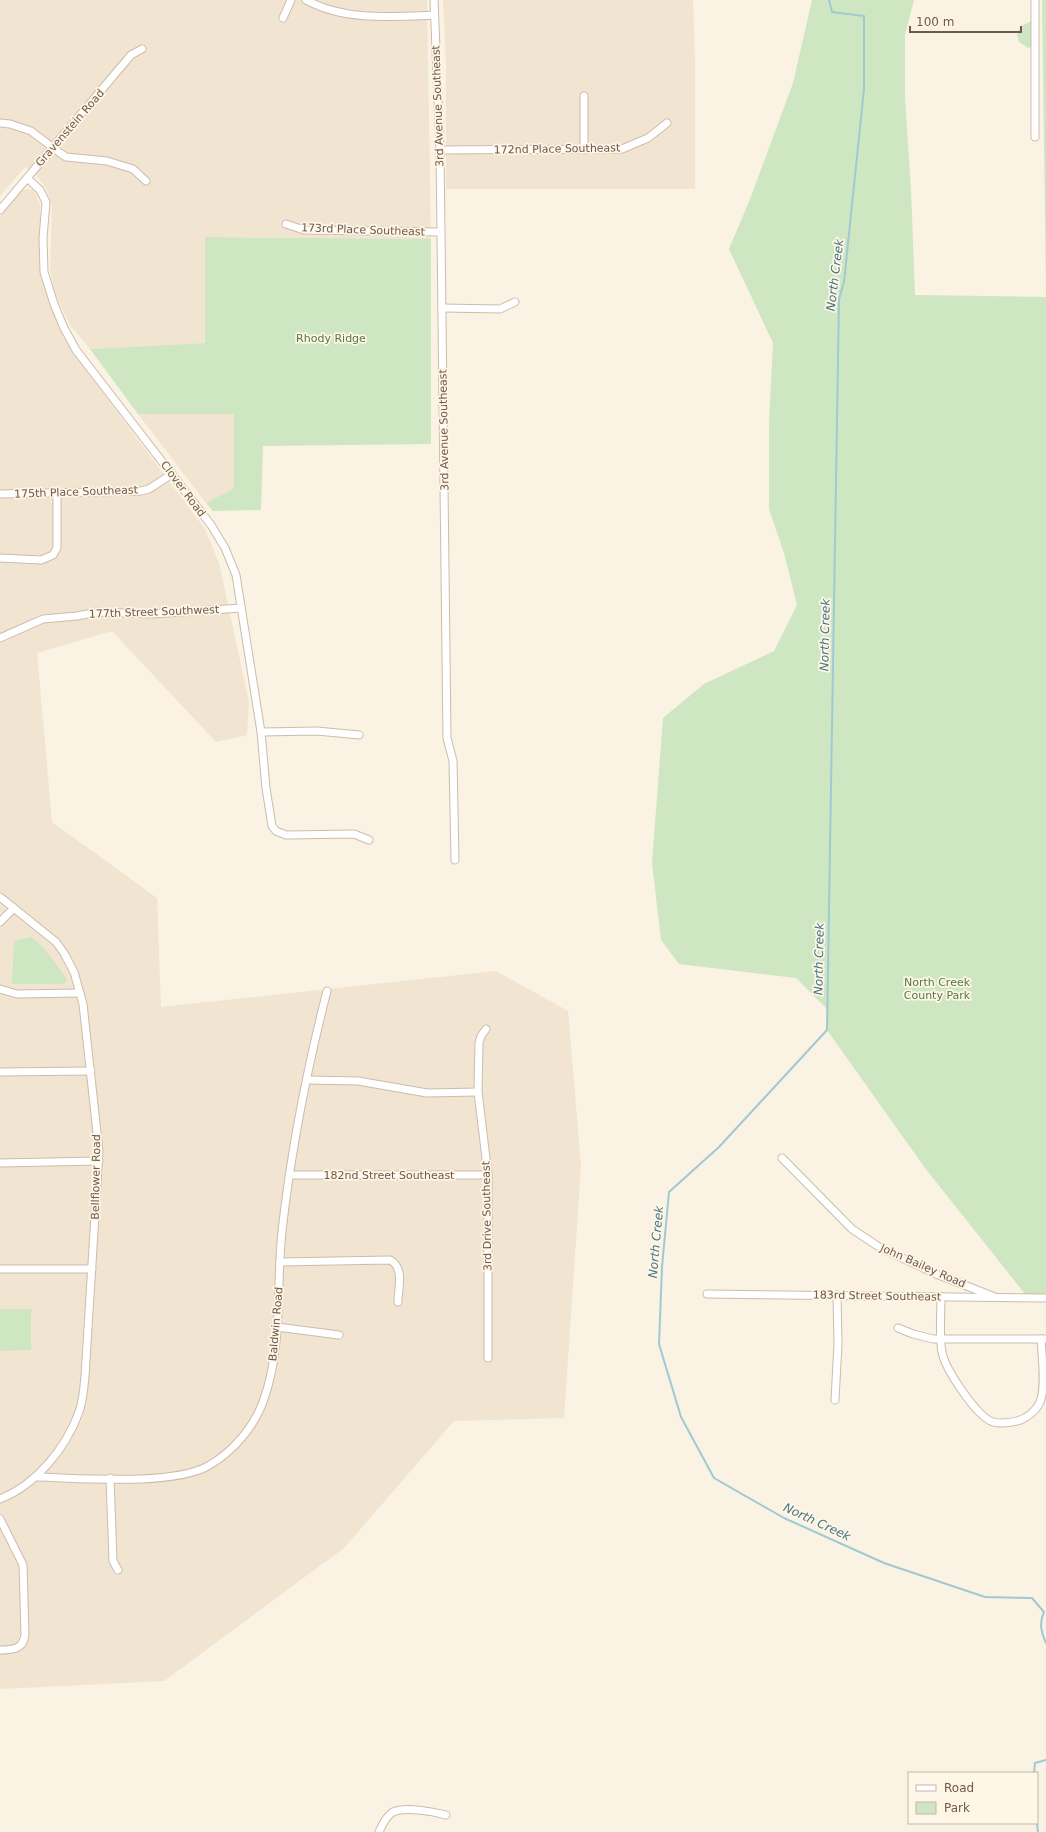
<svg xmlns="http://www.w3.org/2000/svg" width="1046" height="1832" font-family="'DejaVu Sans',sans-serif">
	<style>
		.residential { fill: #f1e4d1 }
		.green { fill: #cfe6c2 }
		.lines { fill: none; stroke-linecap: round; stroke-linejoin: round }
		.stream { stroke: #9fc9d3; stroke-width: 2 }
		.minor-casing { stroke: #cdbcac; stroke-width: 9 }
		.minor { stroke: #fff; stroke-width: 7 }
		.labels { text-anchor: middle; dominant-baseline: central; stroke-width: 3.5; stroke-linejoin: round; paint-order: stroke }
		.street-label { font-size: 11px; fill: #70594a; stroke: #fef6e7 }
		.park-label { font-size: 11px; fill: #547a46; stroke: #fef6e7 }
		.water-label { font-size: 12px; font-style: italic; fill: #467582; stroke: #fef6e7 }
	</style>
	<rect width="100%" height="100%" fill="#faf2e2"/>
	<!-- residential -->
	<g class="residential">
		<polygon points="0,0 427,0 431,239 206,237 205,343 90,349 70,325 55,294 50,270 52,205 46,188 37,176 25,167 0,196"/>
		<polygon points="443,0 693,0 695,64 695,189 446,189 446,64"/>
		<polygon points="27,189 34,190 40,204 41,268 52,310 64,338 72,352 205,529 219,563 249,702 247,735 216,742 112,631 37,653 52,822 157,898 161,1007 496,971 568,1011 581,1166 564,1418 454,1421 344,1548 164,1681 0,1689 0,216 20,190"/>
		<polygon points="138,414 234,414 234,488 206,503"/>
	</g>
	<!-- green -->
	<g class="green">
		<polygon points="812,0 914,0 905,35 905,98 911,189 915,295 1046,297 1046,1299 1029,1299 925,1168 827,1030 827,1009 796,978 679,964 661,940 652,863 663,718 704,684 774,651 797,605 784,553 769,509 769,423 773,343 729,249 750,199 793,83"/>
		<polygon points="1042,0 1046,0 1046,291"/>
		<polygon points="1032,21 1032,47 1028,48 1019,42 1017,35 1021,26"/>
		<polygon points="205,237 431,239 431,444 263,446 261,510 213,511 206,503 234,488 234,414 138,414 90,349 205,343"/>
		<polygon points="31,937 44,948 67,979 64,984 12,984 14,941"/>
		<polygon points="0,1309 33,1309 31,1314 31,1350 0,1351"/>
	</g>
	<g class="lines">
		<!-- stream -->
		<g class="stream">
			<path d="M829,0L832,12L864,16V89L844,282L839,299L827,1030L719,1147L669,1192L662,1267L659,1344L681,1417L714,1478L784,1518L884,1563L985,1597L1032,1598L1044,1612C1039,1623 1041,1632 1046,1643"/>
			<polyline points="1034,1773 1035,1763 1046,1760"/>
			<polyline points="1037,1823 1038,1832"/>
		</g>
		<!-- minor casing -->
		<g class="minor-casing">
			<g id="minor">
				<path d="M306,0C344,21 392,17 434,15"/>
				<polyline points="434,0 440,150 447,738 453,761 455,860"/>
				<polyline points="1035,0 1035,137"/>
				<polyline points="283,18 291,0"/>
				<polyline points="0,123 10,124 31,131 60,153 66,157 107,161 133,169 146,181"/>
				<polyline points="440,150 622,149 648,138 667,123"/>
				<polyline points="584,150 584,96"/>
				<polyline points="27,178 40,190 46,202 43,238 44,272 54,304 64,328 76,350 211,525 225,548 236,575 261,732 266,788 272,826 276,831 286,835 354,834 369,840"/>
				<polyline points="0,210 131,55 142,49"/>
				<polyline points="286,224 304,230 440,232"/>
				<polyline points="442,308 500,309 515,302"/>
				<polyline points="0,494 141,491 149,489 172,474"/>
				<polyline points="0,558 41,560 53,555 57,548 57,493"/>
				<polyline points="0,638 43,619 77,616 97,612 152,614 241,608"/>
				<polyline points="261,732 317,731 359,735"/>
				<path d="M0,897L56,942L64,953L74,972L83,1004L99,1151L85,1376C84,1388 83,1401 79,1412C66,1448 36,1485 0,1499"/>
				<polyline points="0,922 14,908"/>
				<polyline points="0,989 17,994 80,993"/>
				<polyline points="486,1029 481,1036 479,1043 478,1092 488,1175 488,1358"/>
				<polyline points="0,1072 91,1071"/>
				<polyline points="307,1080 358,1081 427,1093 478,1092"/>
				<polyline points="782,1158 852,1229 879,1247 936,1274 995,1297"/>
				<polyline points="0,1163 99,1161"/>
				<polyline points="290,1175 488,1175"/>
				<path d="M280,1262L390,1260C405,1268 398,1288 398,1302"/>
				<polyline points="0,1269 92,1269"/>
				<polyline points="707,1294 1046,1298"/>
				<path d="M941,1297C941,1313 939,1338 942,1352C945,1369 977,1417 993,1422C1001,1424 1009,1423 1017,1421C1026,1419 1036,1411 1040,1402C1046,1388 1042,1356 1041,1339"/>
				<polyline points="277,1327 339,1335"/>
				<polyline points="898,1328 913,1334 933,1339 1046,1339"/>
				<polyline points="835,1400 838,1344 837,1295"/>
				<path d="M37,1477C80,1478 172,1486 208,1466C233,1452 255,1426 264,1399C283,1345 276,1287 282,1231C291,1151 307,1069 327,991"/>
				<polyline points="110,1478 113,1561 118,1570"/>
				<path d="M0,1519L23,1565L25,1634C24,1649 13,1650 0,1650"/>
				<path d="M379,1832C382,1825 386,1816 393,1812C405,1806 434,1812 446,1815"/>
			</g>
		</g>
		<!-- minor -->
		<use href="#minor" class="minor"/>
	</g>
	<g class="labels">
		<!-- street labels -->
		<g class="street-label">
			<text transform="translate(438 106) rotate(-92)">3rd Avenue Southeast</text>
			<text transform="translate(70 128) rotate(-49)">Gravenstein Road</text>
			<text transform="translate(557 149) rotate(-1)">172nd Place Southeast</text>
			<text transform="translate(363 230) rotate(2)">173rd Place Southeast</text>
			<text transform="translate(444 430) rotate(-91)">3rd Avenue Southeast</text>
			<text transform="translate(183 489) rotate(53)">Clover Road</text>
			<text transform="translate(76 492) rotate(-2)">175th Place Southeast</text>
			<text transform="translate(154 612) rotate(-2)">177th Street Southwest</text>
			<text x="389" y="1175">182nd Street Southeast</text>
			<text transform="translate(96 1177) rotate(-89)">Bellflower Road</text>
			<text transform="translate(487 1216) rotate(-91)">3rd Drive Southeast</text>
			<text transform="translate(923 1266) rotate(24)">John Bailey Road</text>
			<text transform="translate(877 1296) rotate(1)">183rd Street Southeast</text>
			<text transform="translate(276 1324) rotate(-85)">Baldwin Road</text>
		</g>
		<!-- park labels -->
		<g class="park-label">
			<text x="331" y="338">Rhody Ridge</text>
			<text x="937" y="982">North Creek<tspan x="937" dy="13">County Park</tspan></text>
		</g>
		<!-- water labels -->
		<g class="water-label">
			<text transform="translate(835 275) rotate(-83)">North Creek</text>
			<text transform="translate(825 635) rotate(-89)">North Creek</text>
			<text transform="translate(819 959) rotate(-89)">North Creek</text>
			<text transform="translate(656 1242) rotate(-85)">North Creek</text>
			<text transform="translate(817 1522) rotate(25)">North Creek</text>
		</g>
	</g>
	<!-- legend -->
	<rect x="908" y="1772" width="130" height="52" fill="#fef6e7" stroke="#c5b7a8"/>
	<rect x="916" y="1785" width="20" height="6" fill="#ffffff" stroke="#c5b7a8"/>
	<text x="944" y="1792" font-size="12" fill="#70594a">Road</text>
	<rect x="916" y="1802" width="20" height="12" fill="#cfe6c2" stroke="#c5b7a8"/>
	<text x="944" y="1812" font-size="12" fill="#70594a">Park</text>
	<!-- scale -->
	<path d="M910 26v6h111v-6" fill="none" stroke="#70594a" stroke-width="2"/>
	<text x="916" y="26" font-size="12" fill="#70594a" stroke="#fef6e7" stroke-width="3" paint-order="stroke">100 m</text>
</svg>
